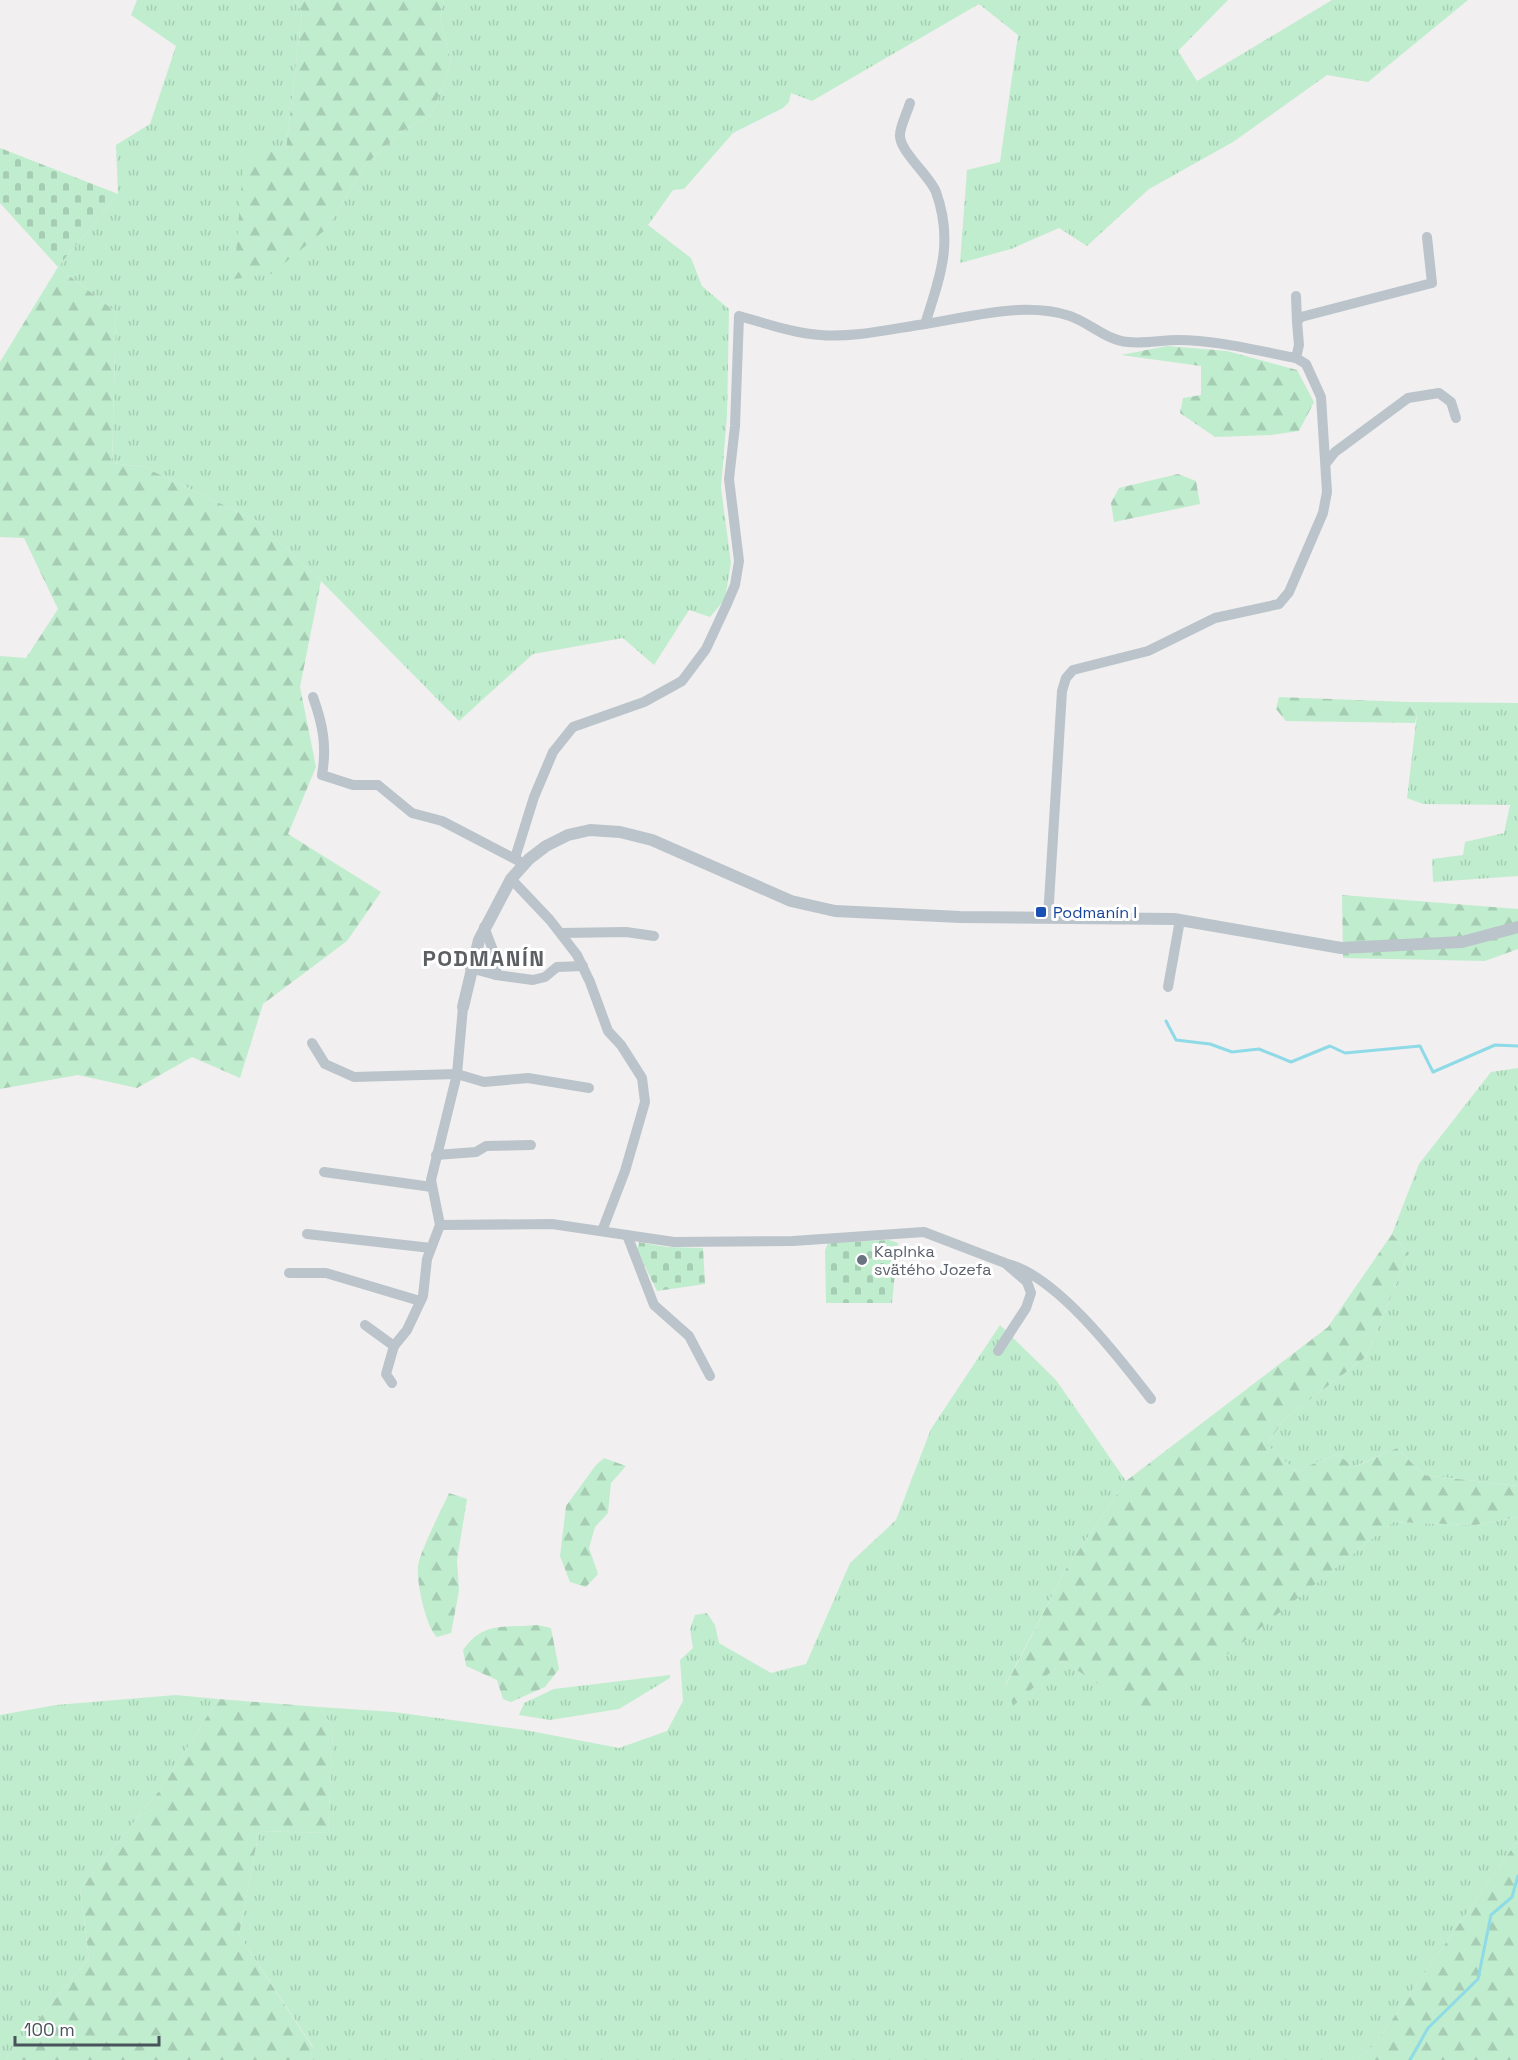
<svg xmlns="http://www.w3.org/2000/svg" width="1518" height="2060" font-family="'Space Grotesk',sans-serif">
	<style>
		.grass { fill: url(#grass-tufts) }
		.forest { fill: url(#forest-firs) }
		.cemetery { fill: url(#cemetery-stones) }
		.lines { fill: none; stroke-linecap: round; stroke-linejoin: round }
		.stream { stroke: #8fdae7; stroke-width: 3 }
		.minor { stroke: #bbc4cb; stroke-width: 10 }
		.tertiary { stroke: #bbc4cb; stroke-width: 12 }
		.transit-dot { fill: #1a4fb4; stroke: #fff; stroke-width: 2 }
		.worship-dot { fill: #6b7280; stroke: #fff; stroke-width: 2 }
		.labels { text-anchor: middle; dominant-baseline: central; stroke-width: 6; stroke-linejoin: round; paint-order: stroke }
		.transit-label { font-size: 16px; fill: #164399; stroke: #fff; text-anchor: start }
		.worship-label { font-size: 16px; fill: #5b616d; stroke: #fff; text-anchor: start }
		.district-label { font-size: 22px; font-weight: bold; letter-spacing: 1.5px; fill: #5c6063; stroke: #fff }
	</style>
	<defs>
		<pattern id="grass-tufts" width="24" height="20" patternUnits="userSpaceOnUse" patternTransform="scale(1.5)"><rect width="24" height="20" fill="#c0edce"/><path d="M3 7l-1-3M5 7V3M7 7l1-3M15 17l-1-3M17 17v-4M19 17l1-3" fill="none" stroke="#a6cdb3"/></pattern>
		<pattern id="forest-firs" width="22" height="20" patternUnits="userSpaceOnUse" patternTransform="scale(1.5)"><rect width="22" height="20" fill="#c0edce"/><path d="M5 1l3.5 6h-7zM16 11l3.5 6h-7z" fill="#a6cdb3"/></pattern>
		<pattern id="cemetery-stones" width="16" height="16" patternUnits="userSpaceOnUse" patternTransform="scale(1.5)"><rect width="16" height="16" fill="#c0edce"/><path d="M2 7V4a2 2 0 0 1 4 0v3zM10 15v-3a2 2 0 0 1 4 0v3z" fill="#a6cdb3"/></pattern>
	</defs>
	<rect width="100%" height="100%" fill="#f1efef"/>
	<!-- grass -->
	<g class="grass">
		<polygon points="137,0 294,0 302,12 286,149 325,230 367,163 404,130 432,115 451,61 440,18 444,0 1228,0 1178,51 1197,81 1332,0 1468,0 1368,82 1327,75 1233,142 1149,189 1087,246 1059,228 1011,249 960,263 967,170 1000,162 1018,35 979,4 812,101 791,93 789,102 783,108 733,133 684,189 673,190 648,225 691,258 702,286 729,309 727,415 721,488 731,563 725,599 710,617 689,610 654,665 623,638 533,654 459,721 321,581 257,521 144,467 112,463 116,312 58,267 118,194 116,145 150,124 176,46 131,15"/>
		<polygon points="1408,702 1518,703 1518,876 1433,882 1432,859 1463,855 1465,842 1504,833 1510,805 1423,804 1407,798 1417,714"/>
		<polygon points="1518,1068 1518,1486 1424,1475 1397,1448 1353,1467 1337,1454 1296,1471 1267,1445 1284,1419 1366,1357 1409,1253 1392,1234 1419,1164 1491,1072"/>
		<polygon points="1000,1325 1056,1380 1126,1481 1066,1569 1006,1684 1013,1705 1063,1661 1149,1716 1393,1522 1475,1525 1518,1517 1518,1840 1375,2044 1357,2060 310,2060 313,2047 239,1935 259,1831 328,1833 333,1727 319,1707 394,1712 525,1730 619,1748 667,1731 683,1701 680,1660 693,1648 690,1629 695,1615 707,1613 715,1625 719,1643 771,1673 806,1664 850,1563 896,1520 931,1429"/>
		<polygon points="670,1675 670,1678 619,1709 550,1720 519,1715 524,1703 554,1689"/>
		<polygon points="176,1695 218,1699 163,1786 80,1889 89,1958 5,2060 0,2060 0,1715 56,1705"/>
	</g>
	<!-- forest -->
	<g class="forest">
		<polygon points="294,0 444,0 440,18 451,61 432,115 404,130 367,163 325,230 271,274 234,279 244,154 286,149 302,12"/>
		<polygon points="58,267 116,312 112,463 144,467 257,521 321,581 300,687 316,767 288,834 381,892 347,941 263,1004 240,1078 192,1057 137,1088 78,1075 0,1089 0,656 26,658 58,609 24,538 0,537 0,362"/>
		<polygon points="1167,346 1227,351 1297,370 1314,402 1299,431 1271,435 1215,437 1180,413 1183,398 1201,395 1201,366 1121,355"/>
		<polygon points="1178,474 1196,481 1200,504 1114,522 1111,503 1119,488"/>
		<polygon points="1279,697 1408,702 1417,714 1415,723 1286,721 1276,709"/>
		<polygon points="1342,895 1518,909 1518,949 1485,961 1343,958"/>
		<polygon points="1392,1234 1409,1253 1366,1357 1284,1419 1267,1445 1296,1471 1337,1454 1354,1467 1397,1448 1424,1475 1518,1486 1518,1517 1475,1525 1393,1522 1149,1717 1063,1661 1013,1706 1006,1685 1066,1569 1126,1481 1328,1327"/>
		<polygon points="604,1458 626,1466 611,1483 608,1513 595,1527 589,1548 598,1574 586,1587 570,1582 560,1556 566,1506 596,1465"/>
		<path d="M449,1493L467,1499L457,1560L459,1591L451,1633L437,1637C426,1628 416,1581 418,1566C420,1551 442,1509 449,1493Z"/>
		<path d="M538,1625L551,1628L559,1669L545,1687L511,1702L503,1699L497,1680L466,1666L463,1650C483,1621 505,1628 538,1625Z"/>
		<polygon points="218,1699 319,1707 333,1727 328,1833 259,1831 239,1935 313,2048 310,2060 5,2060 89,1958 80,1889 163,1786"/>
		<polygon points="1518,1840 1518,2060 1357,2060 1375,2044"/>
	</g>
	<!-- cemetery -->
	<g class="cemetery">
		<polygon points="0,148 118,194 58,267 0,203"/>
		<polygon points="889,1240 898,1243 892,1303 826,1303 825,1250 828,1243"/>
		<polygon points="639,1242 666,1247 703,1248 705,1284 657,1291 637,1250"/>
	</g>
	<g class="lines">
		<!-- stream -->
		<g class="stream">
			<polyline points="1166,1021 1176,1040 1210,1044 1232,1052 1259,1049 1291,1062 1330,1046 1345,1053 1420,1046 1433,1072 1495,1045 1518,1046"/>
			<polyline points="1410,2060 1428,2028 1478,1979 1491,1915 1512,1897 1518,1876"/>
		</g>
		<!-- minor -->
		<g class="minor">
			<path d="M910,103C907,113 901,124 900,134C898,150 930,176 936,192C954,242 940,277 925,324C972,317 1024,301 1070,316C1090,323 1106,340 1128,342C1145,344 1161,340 1178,340C1217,340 1258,351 1296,358L1306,364L1321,397L1327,492L1323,513L1289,592L1279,604L1215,618L1148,651L1073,670L1066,678L1062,691L1048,918"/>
			<polyline points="1296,296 1297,322"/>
			<polyline points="1296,358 1299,345 1297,322 1301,317 1432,283 1427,237"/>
			<polyline points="1327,462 1335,452 1408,398 1439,393 1451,402 1456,418"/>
			<path d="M313,697C323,725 327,746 322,775L353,785H378L412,813L442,821L519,861"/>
			<path d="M515,858L534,797L553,752L573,727L644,702L682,681L706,649L726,606L735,585L739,561L729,479L735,426L739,316C765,323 792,333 820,335C854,338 891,329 925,324"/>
			<polyline points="511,879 550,920 577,955 590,982 608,1031 621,1045 642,1078 645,1102 625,1171 602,1231"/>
			<polyline points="561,933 626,932 654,936"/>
			<polyline points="470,968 496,975 496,958 484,927"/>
			<polyline points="496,975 533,980 545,977 557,967 583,966"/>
			<polyline points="1168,987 1180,920"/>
			<polyline points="312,1043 325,1064 354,1077 457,1074 484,1082 528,1078 589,1088"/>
			<polyline points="436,1155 476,1152 486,1146 531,1145"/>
			<polyline points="324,1172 432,1187"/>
			<polyline points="440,1225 552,1224 674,1242 793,1241 924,1232 1005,1263 1027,1282 1031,1293 1026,1308 998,1351"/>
			<polyline points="307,1234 431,1248"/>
			<polyline points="627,1235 654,1305 689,1336 710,1376"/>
			<path d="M1008,1264C1058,1277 1120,1359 1151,1399"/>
			<polyline points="289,1273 326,1273 420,1301"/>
			<polyline points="365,1325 394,1346"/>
			<polyline points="392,1383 386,1374 394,1346 407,1330 423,1296 427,1259 440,1225 431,1180 457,1074 463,1007"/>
		</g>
		<!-- tertiary -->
		<polyline class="tertiary" points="463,1007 479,940 511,879 529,859 546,846 568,835 590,830 620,832 652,840 791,901 835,911 960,917 1174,919 1341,948 1462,942 1518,927"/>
	</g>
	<!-- markers -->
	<rect class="transit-dot" x="1035" y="906" width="12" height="12" rx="3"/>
	<circle class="worship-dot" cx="862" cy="1260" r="6"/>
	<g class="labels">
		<!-- transit labels -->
		<g class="transit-label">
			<text x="1053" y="912">Podmanín I</text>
		</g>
		<!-- worship labels -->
		<g class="worship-label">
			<text x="874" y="1251">Kaplnka<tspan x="874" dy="18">svätého Jozefa</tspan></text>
		</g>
		<!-- district labels -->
		<g class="district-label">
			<text x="484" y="958">PODMANÍN</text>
		</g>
	</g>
	<!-- scale -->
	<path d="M15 2036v9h144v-9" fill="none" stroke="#48535b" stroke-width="3"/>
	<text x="24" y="2036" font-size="18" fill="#48535b" stroke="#ffffff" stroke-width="4.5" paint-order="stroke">100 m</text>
</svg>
